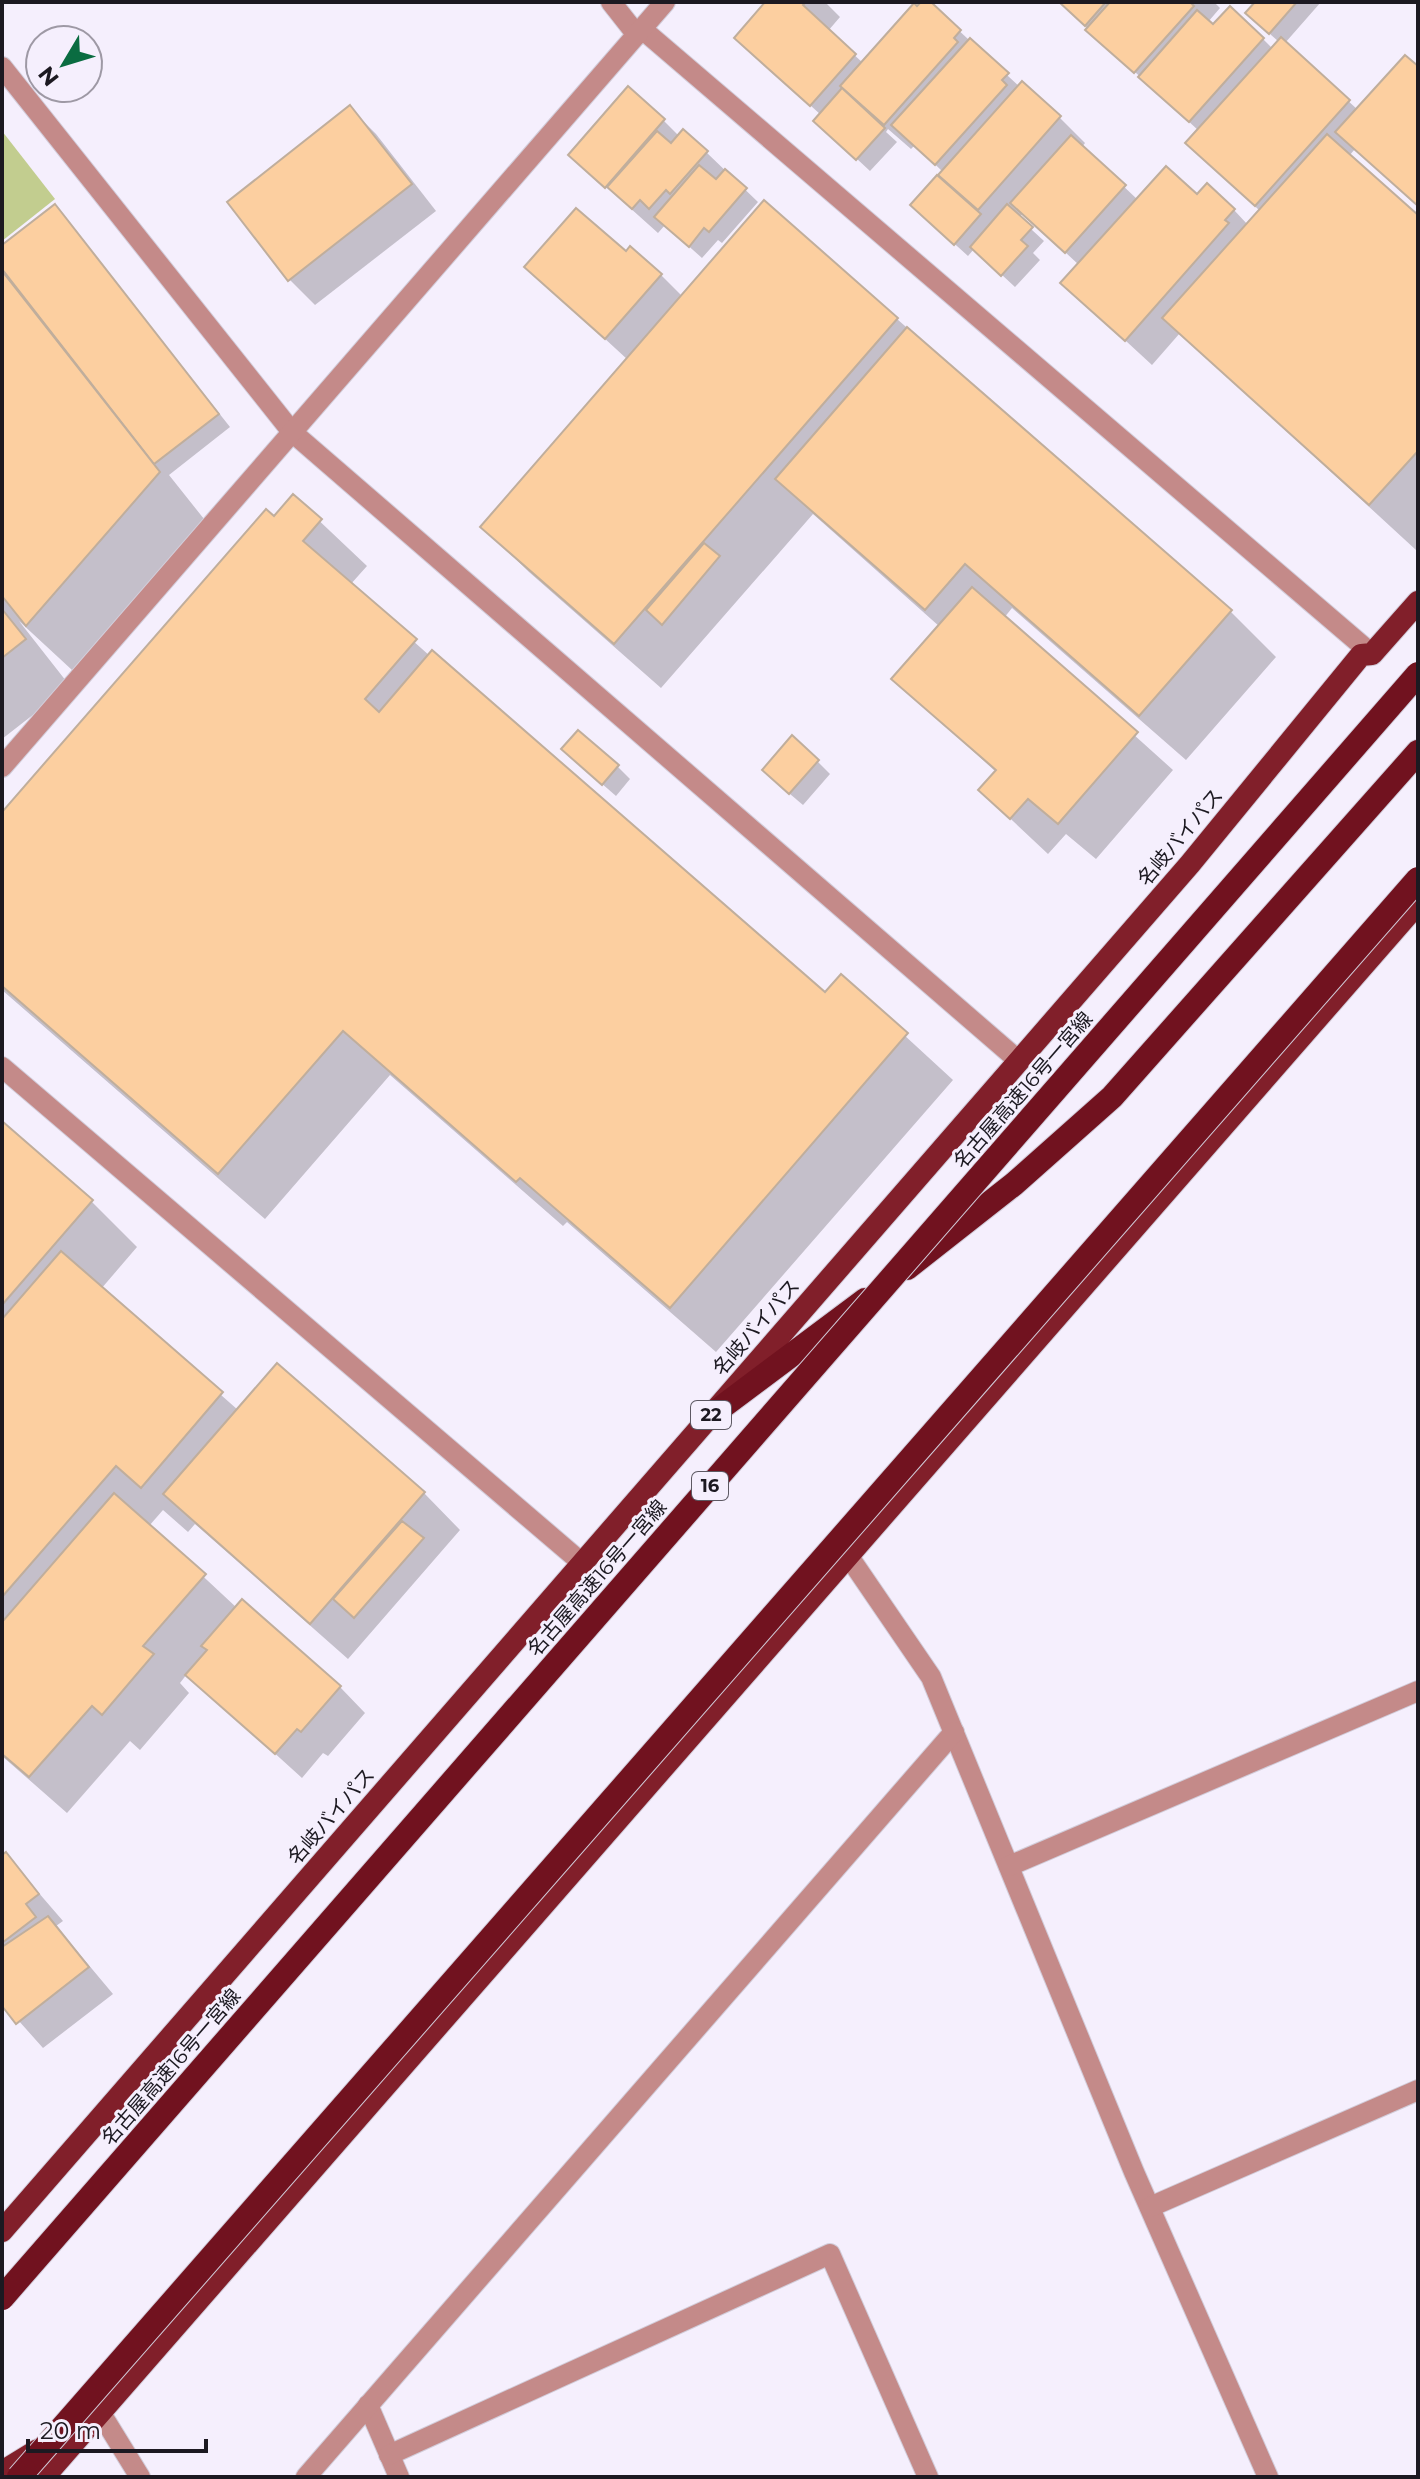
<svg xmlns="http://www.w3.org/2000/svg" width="1420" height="2479" font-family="Montserrat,'Noto Sans JP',sans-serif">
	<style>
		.green { fill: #c2cd8f }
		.shadow { fill: #0003 }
		.building { fill: #fccfa0; stroke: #c0ae9c; stroke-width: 2 }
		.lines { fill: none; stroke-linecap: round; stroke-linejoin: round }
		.minor-casing { stroke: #d2cdda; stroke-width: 22 }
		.tertiary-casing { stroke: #d2cdda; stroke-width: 22 }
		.trunk-casing { stroke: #d2cdda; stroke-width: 24 }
		.motorway-casing { stroke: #d2cdda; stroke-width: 26 }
		.minor { stroke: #c48a89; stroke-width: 20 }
		.tertiary { stroke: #c48a89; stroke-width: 20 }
		.trunk { stroke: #811f2a; stroke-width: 22 }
		.motorway { stroke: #71121f; stroke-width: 24 }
		.motorway-bridge-casing { stroke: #d2cdda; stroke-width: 26; stroke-linecap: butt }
		.motorway-bridge { stroke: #71121f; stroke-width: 24 }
		.labels { text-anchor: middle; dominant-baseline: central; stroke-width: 6; stroke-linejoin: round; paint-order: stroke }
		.shield { fill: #f5effd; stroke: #5d5963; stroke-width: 2 }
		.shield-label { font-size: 18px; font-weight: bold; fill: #1c1921 }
		.street-label { font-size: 20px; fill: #1c1921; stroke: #f5effd }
	</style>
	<rect width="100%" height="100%" fill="#f5effd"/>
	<!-- green -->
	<polygon class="green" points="2,131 55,199 2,241"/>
	<!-- shadow -->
	<g class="shadow">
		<polygon points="768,2 825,2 840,17 828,31 863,63 924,2 928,2 1020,87 1022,84 1060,118 1085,143 1082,147 1138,200 1197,197 1234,210 1248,225 1260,211 1188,143 1199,131 1059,2 1214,2 1220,8 1208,22 1214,27 1263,39 1273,49 1279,42 1260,25 1257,2 1321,2 1285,43 1358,110 1418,69 1418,207 1355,149 1349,156 1418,218 1418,547 1416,550 1180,333 1152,365 1063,283 1079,265 1023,213 1019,218 1044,241 1033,253 1040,260 1015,287 974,249 968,256 926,218 957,191 943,172 915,145 911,149 888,129 886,132 897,142 870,171 829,133 821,115 736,38"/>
		<polygon points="350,108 376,134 436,211 315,305 289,279"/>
		<polygon points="663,120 679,136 706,152 758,202 722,243 718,240 702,258 665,225 658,233 571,155"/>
		<polygon points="55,206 230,427 169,475 204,519 72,670 19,621 70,686 2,739 2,248"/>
		<polygon points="626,254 661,275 683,297 897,319 1230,611 1276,657 1186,760 1012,608 1004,618 1173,770 1096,859 1066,834 1048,854 980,790 996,772 894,679 940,627 813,514 661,688 529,572 483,527 628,360 527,267"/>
		<polygon points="293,496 367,566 350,585 430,656 825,995 841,977 953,1080 716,1352 567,1222 563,1226 390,1075 265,1219 2,990 2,815"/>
		<polygon points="817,761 830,774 803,805 777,783"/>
		<polygon points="577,762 617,766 630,779 616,796"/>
		<polygon points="2,1124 92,1202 137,1247 101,1289 238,1410 424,1493 460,1530 348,1659 195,1524 188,1532 163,1510 149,1526 237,1608 340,1687 365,1713 328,1756 323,1753 302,1778 187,1674 180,1683 189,1693 140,1750 130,1741 67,1813 2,1756"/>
		<polygon points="6,1855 63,1921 56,1926 113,1994 43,2048 2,2002 2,1858"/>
	</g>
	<!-- building -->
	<g class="building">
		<polygon points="765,2 806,2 803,5 856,54 810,106 734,38"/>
		<polygon points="921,2 931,2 961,30 954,38 958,42 884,125 840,86 914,3 917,6"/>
		<polygon points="1059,2 1106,2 1085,26"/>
		<polygon points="1110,2 1190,2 1194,6 1134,73 1085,30"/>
		<polygon points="1255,2 1297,2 1269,34 1245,13"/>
		<polygon points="1230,6 1264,38 1189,122 1138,77 1197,10 1213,24"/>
		<polygon points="1281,37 1350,100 1255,206 1185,143"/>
		<polygon points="970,38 1009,73 1002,80 1007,85 935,165 891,125"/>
		<polygon points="1405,55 1418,66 1418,206 1335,132"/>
		<polygon points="1022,81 1061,116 978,210 938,175"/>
		<polygon points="628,86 665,119 605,188 568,155"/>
		<polygon points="842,88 885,128 856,160 813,121"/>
		<polygon points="350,105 412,184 288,281 227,202"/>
		<polygon points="683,129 708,151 670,194 666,190 649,209 640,200 632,209 607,187 657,131 671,143"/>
		<polygon points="1327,134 1418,215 1418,451 1369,505 1162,318"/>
		<polygon points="1071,135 1126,185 1065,253 1010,203"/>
		<polygon points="699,165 716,179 725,169 747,188 709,232 704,228 689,247 654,217"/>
		<polygon points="1166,166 1197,194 1207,183 1235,209 1225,220 1229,223 1125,341 1060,283"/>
		<polygon points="937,175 981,214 954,245 910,205"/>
		<polygon points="764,200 898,318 614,644 480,527"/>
		<polygon points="55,204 219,414 154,464 2,269 2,245"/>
		<polygon points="1007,204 1033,227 1021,240 1028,246 1001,276 970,247"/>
		<polygon points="576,208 626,251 630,246 662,274 605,339 524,267"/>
		<polygon points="2,271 160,472 26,626 2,596"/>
		<polygon points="907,327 1232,610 1139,716 965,564 925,610 775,479"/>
		<polygon points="293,494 322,519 303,541 417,639 365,699 379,712 432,650 825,992 841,974 908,1033 670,1308 520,1178 516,1182 343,1031 218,1174 2,986 2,812 266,509 274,516"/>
		<polygon points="704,543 720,556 662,625 646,610"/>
		<polygon points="972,587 1138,732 1058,824 1028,799 1010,819 978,790 996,770 891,679"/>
		<polygon points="2,609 26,639 2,658"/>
		<polygon points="578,730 619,765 602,785 561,749"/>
		<polygon points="792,735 819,760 789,794 762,770"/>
		<polygon points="2,1121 93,1200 2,1305"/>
		<polygon points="61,1251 223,1392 141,1488 116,1466 2,1597 2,1319"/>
		<polygon points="277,1363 425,1492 310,1624 163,1494"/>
		<polygon points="114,1493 206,1574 143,1646 154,1654 102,1715 92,1706 29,1777 2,1754 2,1622"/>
		<polygon points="402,1521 424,1538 354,1618 333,1599"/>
		<polygon points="242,1599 341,1686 301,1732 297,1729 275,1754 185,1675 207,1650 201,1646"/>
		<polygon points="6,1852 39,1894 26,1904 36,1917 2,1943 2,1855"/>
		<polygon points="48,1916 89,1967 16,2024 2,2006 2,1947"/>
	</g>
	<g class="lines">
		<!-- minor casing -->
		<g class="minor-casing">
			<g id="minor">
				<polyline points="611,2 637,35"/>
				<polyline points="642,29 1372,654"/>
				<polyline points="2,67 292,432 1019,1061"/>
				<polyline points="2,1067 582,1563"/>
				<polyline points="847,1554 931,1677 1134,2172 1268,2477"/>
				<polyline points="1009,1866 1418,1691"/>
				<polyline points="1150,2207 1418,2090"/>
				<polyline points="368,2405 399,2477"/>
				<polyline points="100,2412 140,2477"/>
				<polyline points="389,2455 830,2254 928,2477"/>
				<polyline points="306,2477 954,1732"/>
			</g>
		</g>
		<!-- tertiary casing -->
		<g class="tertiary-casing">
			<polyline id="tertiary" points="2,767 665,2"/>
		</g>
		<!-- trunk casing -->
		<g class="trunk-casing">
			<g id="trunk">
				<polyline points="2,2231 1190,864 1361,655 1372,654 1418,602"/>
				<polyline points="2,2472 38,2450"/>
				<polyline points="44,2477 1418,903"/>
			</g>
		</g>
		<!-- motorway casing -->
		<g class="motorway-casing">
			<g id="motorway">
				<polyline points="907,1268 1014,1184 1112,1097 1418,752"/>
				<polyline points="710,1416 865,1300"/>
			</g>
		</g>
		<!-- minor -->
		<use href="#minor" class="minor"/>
		<!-- tertiary -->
		<use href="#tertiary" class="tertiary"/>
		<!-- trunk -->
		<use href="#trunk" class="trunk"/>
		<!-- motorway -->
		<use href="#motorway" class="motorway"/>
		<!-- motorway-bridge casing -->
		<g class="motorway-bridge-casing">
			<g id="motorway-bridge">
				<polyline points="2,2298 1418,674"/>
				<polyline points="19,2477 1418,879"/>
			</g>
		</g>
		<!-- motorway-bridge -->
		<use href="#motorway-bridge" class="motorway-bridge"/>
	</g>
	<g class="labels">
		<!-- shield labels -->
		<g class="shield">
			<rect x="691" y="1401" width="40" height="28" rx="6"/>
			<rect x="692" y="1472" width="36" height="28" rx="6"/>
		</g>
		<g class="shield-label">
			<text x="711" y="1415">22</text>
			<text x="710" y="1486">16</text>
		</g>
		<!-- street labels -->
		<g class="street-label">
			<text transform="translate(1180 837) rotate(-50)">名岐バイパス</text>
			<text transform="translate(1023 1090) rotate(-49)">名古屋高速16号一宮線</text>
			<text transform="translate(756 1327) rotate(-49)">名岐バイパス</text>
			<text transform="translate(597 1578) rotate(-49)">名古屋高速16号一宮線</text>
			<text transform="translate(331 1816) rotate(-49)">名岐バイパス</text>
			<text transform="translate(171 2067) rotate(-49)">名古屋高速16号一宮線</text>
		</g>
	</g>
	<!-- border -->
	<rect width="1420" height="2479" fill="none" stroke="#1c1921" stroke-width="8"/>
	<!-- north arrow -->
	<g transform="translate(64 64) rotate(232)"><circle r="38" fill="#f5effd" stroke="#9e99a5" stroke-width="2"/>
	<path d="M0-6L14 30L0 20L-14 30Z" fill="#0a6c41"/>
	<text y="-12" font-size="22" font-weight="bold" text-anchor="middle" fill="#1c1921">N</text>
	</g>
	<!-- scale -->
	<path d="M28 2439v12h178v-12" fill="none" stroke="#1c1921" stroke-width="4"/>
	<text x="40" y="2439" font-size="24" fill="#1c1921" stroke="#f5effd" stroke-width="6" paint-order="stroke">20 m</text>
</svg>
